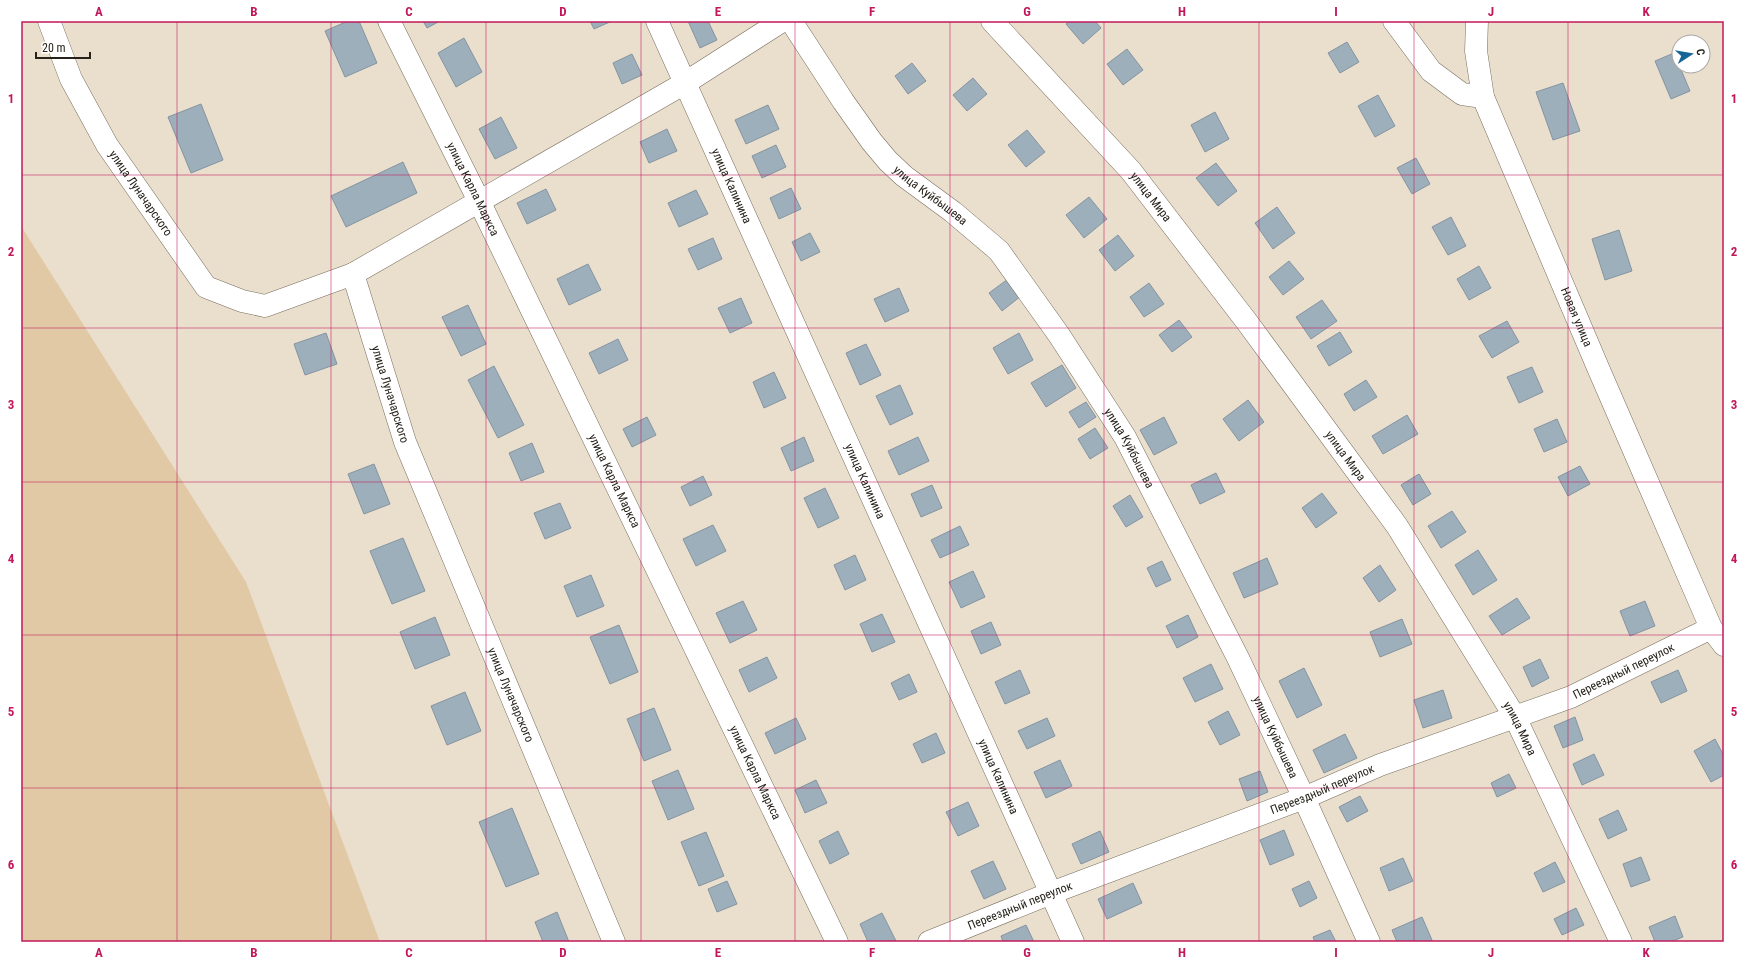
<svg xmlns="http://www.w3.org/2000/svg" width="1745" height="963" font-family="'Roboto Condensed',sans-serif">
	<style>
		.green { fill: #e1c9a5 }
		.building { fill: #9eafbc; stroke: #8494a1 }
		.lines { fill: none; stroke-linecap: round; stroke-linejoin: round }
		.minor-casing { stroke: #796f5f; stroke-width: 23 }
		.minor { stroke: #fff; stroke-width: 22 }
		.grid { fill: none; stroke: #c2185b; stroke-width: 1; stroke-opacity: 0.55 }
		.labels { text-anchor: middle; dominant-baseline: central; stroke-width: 3.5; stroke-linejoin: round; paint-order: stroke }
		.street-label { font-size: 12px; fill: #26221b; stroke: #fff }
		.neatline { fill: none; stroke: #c2185b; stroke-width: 1.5 }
		.grid-label { font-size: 13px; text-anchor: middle; font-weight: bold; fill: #c2185b }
	</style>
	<rect width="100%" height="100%" fill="#eadecd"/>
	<!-- green -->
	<polygon class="green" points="21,226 246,582 380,942 21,942"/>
	<!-- building -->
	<g class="building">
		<polygon points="348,21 359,21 377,63 345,77 325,31"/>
		<polygon points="423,21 440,21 427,28"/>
		<polygon points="590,21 612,21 594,29"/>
		<polygon points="688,21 708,21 717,40 700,48"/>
		<polygon points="1069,21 1095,21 1101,28 1083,44 1066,24"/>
		<polygon points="464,38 482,72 456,87 438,53"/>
		<polygon points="1347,42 1359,62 1340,73 1328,53"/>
		<polygon points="1127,49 1143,70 1123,85 1107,64"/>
		<polygon points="1674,53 1690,91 1671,99 1655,61"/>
		<polygon points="632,54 642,75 622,84 613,63"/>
		<polygon points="912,63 926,81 908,94 895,76"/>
		<polygon points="973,78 987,94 967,111 953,95"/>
		<polygon points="1563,83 1580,131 1553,140 1536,92"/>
		<polygon points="1378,95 1395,126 1375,137 1358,106"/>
		<polygon points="201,104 223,160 191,173 168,117"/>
		<polygon points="768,105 779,129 746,144 735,120"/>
		<polygon points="1215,112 1229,139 1205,152 1191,125"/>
		<polygon points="501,117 517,148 495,159 479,129"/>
		<polygon points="667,129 677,151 649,163 640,142"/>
		<polygon points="1027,130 1045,152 1026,167 1008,145"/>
		<polygon points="776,145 786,167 762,178 752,156"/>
		<polygon points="1416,158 1430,184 1412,194 1397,168"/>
		<polygon points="403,162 417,193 346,227 331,196"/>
		<polygon points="1216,163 1237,191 1218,206 1196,178"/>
		<polygon points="791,188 801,209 779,219 770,198"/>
		<polygon points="546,189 556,210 527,224 517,203"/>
		<polygon points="696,190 708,214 679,227 668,203"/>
		<polygon points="1089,197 1107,219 1084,238 1066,215"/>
		<polygon points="1277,207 1295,233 1273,249 1255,223"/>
		<polygon points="1451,217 1466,246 1448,255 1432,227"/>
		<polygon points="1619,230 1632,271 1605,280 1592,239"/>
		<polygon points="810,233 820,252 801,261 792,242"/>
		<polygon points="1118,235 1134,256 1115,271 1099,250"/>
		<polygon points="713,238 722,259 698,270 688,249"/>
		<polygon points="1289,261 1304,279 1283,295 1269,277"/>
		<polygon points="588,264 601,290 569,305 557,279"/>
		<polygon points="1479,266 1491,288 1469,300 1457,279"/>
		<polygon points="1008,279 1021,296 1002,311 989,293"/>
		<polygon points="1149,283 1164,304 1144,317 1130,297"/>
		<polygon points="899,288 909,311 885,322 874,299"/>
		<polygon points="741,298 752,323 730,333 718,308"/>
		<polygon points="1322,300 1337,321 1311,339 1296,317"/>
		<polygon points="468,305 486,344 461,356 442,317"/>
		<polygon points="1179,320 1192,337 1172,352 1159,335"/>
		<polygon points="1507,321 1519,342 1492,358 1479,336"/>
		<polygon points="1340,332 1352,352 1329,366 1317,346"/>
		<polygon points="326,333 337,364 305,375 294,344"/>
		<polygon points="1019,333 1033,360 1008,374 993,348"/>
		<polygon points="618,339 628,360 599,374 589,353"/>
		<polygon points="866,344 881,375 860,385 846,353"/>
		<polygon points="1062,365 1076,388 1046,407 1031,383"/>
		<polygon points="494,366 524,425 498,438 468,380"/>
		<polygon points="1532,367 1543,392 1519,403 1507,377"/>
		<polygon points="774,372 786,398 764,408 753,382"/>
		<polygon points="1366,380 1377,397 1354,411 1344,394"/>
		<polygon points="900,385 913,414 890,425 876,396"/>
		<polygon points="1248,400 1264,422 1239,441 1223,419"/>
		<polygon points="1086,402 1096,417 1079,428 1069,412"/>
		<polygon points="1407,415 1418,434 1383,454 1372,436"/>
		<polygon points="647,417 656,435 632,447 623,429"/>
		<polygon points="1164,417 1177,443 1154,455 1140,430"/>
		<polygon points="1557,419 1567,442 1544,452 1534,429"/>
		<polygon points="1095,428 1108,448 1090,459 1078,439"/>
		<polygon points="804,437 814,461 791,471 781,448"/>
		<polygon points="918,437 929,461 899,475 888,451"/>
		<polygon points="532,443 544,472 521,481 509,453"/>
		<polygon points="374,464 390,504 364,514 348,474"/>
		<polygon points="1580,466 1590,484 1568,496 1558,477"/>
		<polygon points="1216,473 1225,492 1200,504 1191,485"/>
		<polygon points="1419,474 1431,494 1413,505 1401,485"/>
		<polygon points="703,476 712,495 690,506 681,487"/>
		<polygon points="932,485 942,508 921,517 911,494"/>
		<polygon points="825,488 839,518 818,528 804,498"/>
		<polygon points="1322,493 1337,513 1316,528 1302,508"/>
		<polygon points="1130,495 1143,517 1126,527 1113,506"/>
		<polygon points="560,503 571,528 545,539 534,513"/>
		<polygon points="1452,511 1466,532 1441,548 1428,526"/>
		<polygon points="713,525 726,551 696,566 683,539"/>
		<polygon points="960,526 969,545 940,558 931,540"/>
		<polygon points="403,538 425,591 392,604 370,551"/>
		<polygon points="1478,550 1497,580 1473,595 1455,565"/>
		<polygon points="855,555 866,580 845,590 834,565"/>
		<polygon points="1267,558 1278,584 1244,598 1233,573"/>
		<polygon points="1162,561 1171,580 1156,587 1147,568"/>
		<polygon points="1380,565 1396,590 1379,602 1363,578"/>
		<polygon points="973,571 985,597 961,608 949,582"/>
		<polygon points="591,575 604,606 577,617 564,586"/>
		<polygon points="1517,598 1530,618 1502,635 1489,616"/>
		<polygon points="743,601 757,630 730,643 716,613"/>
		<polygon points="1645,601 1655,626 1630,636 1620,611"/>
		<polygon points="882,614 895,642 872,652 860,624"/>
		<polygon points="1188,615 1198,637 1177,648 1166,626"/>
		<polygon points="435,617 450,655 415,669 400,632"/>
		<polygon points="1402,619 1412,644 1380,657 1370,632"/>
		<polygon points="991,622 1001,645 981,654 971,631"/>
		<polygon points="619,625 638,672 610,684 590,637"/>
		<polygon points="767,657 777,678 749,692 739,670"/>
		<polygon points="1540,659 1549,678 1532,687 1523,667"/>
		<polygon points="1211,664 1223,689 1195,702 1183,678"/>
		<polygon points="1304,668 1322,705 1297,718 1279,681"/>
		<polygon points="1020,670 1030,693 1005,704 995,682"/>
		<polygon points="1678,670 1687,691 1661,703 1651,682"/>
		<polygon points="909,674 917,692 899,700 891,683"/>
		<polygon points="1443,690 1452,718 1423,728 1414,700"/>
		<polygon points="465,692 481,731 447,745 431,706"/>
		<polygon points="654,708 671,750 644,761 627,719"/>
		<polygon points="1228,711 1240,735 1220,745 1208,722"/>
		<polygon points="1575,717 1583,740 1563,748 1554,726"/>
		<polygon points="796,718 806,739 775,754 765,733"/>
		<polygon points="1047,718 1055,736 1027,749 1018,731"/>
		<polygon points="936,733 945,753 922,763 913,744"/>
		<polygon points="1345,734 1357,758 1324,773 1313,750"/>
		<polygon points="1715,739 1724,756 1724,775 1711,782 1694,751"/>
		<polygon points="1594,754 1604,775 1582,785 1573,764"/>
		<polygon points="1060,760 1072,786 1046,798 1034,772"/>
		<polygon points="678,770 694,809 668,820 652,781"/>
		<polygon points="1260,771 1268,792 1247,801 1239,779"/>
		<polygon points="1509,774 1516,788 1497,797 1491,783"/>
		<polygon points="816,780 827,803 805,813 795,790"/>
		<polygon points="1360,796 1368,811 1347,822 1339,807"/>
		<polygon points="968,802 979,826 958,836 946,812"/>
		<polygon points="512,808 539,874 506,887 479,822"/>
		<polygon points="1618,810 1627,830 1608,839 1599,819"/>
		<polygon points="1284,830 1294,855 1270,865 1260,840"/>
		<polygon points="838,831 849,854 830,864 819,841"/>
		<polygon points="1100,831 1109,852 1081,864 1072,844"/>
		<polygon points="706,832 724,876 699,886 681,842"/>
		<polygon points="1641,857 1650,880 1631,887 1623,864"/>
		<polygon points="1403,858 1413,881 1389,891 1380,868"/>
		<polygon points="993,861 1006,889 984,899 971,871"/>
		<polygon points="1555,862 1565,882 1543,892 1534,873"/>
		<polygon points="727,881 737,904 717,912 708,889"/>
		<polygon points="1309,881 1317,898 1300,907 1292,889"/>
		<polygon points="1133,883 1142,903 1107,919 1098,899"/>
		<polygon points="1576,908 1584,925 1562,935 1554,919"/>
		<polygon points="557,912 569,942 543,942 535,922"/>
		<polygon points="882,913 896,941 868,942 860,924"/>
		<polygon points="1675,916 1683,937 1670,942 1655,942 1649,927"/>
		<polygon points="1422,917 1432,940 1428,942 1397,942 1392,930"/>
		<polygon points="1026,925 1034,942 1003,942 1001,936"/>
		<polygon points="1330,930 1336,942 1315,942 1313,937"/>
	</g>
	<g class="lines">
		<!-- minor casing -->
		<g class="minor-casing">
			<g id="minor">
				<path id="s1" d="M49,21L71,79L107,145L206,287L242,301L265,306L353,274L685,83L782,21"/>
				<path id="s2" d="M389,21L479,201L837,942"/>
				<path id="s3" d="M657,21L1073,942"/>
				<path id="s4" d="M791,21L843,101L872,142L888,161L904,176L953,212L999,251L1059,335L1125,437L1238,658L1304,798L1369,942"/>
				<path id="s5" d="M992,21L1131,171L1247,322L1397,526L1515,717L1621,942"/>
				<path id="s6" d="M1394,21L1431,71L1462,94L1483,97L1599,370L1711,628L1724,645"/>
				<polyline points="1477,21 1476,51 1483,97"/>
				<path id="s7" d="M353,274L405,442L614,942"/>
				<path id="s8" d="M929,942L1051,893L1304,798L1380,765L1571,697L1711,628"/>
			</g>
		</g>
		<!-- minor -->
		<use href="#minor" class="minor"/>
	</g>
	<!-- grid -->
	<path class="grid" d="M177,21V942M331,21V942M486,21V942M641,21V942M795,21V942M950,21V942M1104,21V942M1259,21V942M1414,21V942M1568,21V942M21,175H1724M21,328H1724M21,482H1724M21,635H1724M21,788H1724"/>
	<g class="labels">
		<!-- street labels -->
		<g class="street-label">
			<text stroke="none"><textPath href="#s3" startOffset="181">улица Калинина</textPath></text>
			<text stroke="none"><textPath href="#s2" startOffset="188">улица Карла Маркса</textPath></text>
			<text stroke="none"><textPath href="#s1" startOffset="196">улица Луначарского</textPath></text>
			<text stroke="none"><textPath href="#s4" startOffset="225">улица Куйбышева</textPath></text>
			<text stroke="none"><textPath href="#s5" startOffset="237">улица Мира</textPath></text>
			<text stroke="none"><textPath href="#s6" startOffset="361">Новая улица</textPath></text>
			<text stroke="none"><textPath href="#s7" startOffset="126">улица Луначарского</textPath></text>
			<text stroke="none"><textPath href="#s4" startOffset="550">улица Куйбышева</textPath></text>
			<text stroke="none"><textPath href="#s5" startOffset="561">улица Мира</textPath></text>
			<text stroke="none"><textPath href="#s2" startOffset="512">улица Карла Маркса</textPath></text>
			<text stroke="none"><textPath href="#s3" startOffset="505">улица Калинина</textPath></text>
			<text stroke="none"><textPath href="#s8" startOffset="746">Переездный переулок</textPath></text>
			<text stroke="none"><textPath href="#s7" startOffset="450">улица Луначарского</textPath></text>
			<text stroke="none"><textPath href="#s5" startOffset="885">улица Мира</textPath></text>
			<text stroke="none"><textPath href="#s4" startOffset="874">улица Куйбышева</textPath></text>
			<text stroke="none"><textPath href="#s2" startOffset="836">улица Карла Маркса</textPath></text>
			<text stroke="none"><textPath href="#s3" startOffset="829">улица Калинина</textPath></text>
			<text stroke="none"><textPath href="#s8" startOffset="422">Переездный переулок</textPath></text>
			<text stroke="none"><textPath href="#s8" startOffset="98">Переездный переулок</textPath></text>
		</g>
	</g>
	<!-- border -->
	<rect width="1745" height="963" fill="none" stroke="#ffffff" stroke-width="44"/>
	<!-- north arrow -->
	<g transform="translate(1691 54) rotate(78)"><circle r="19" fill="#ffffff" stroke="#a8a7a4"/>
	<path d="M0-3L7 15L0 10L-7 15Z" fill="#146698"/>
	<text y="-6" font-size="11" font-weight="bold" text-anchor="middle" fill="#26221b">С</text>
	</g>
	<!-- scale -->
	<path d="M36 52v6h54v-6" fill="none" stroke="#26221b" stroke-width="2"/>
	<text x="42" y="52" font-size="12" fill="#26221b" stroke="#ffffff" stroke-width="3" paint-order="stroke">20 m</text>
	<rect x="22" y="22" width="1701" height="919" class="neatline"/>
	<g class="grid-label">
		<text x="99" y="16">A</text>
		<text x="254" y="16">B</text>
		<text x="409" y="16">C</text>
		<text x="563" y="16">D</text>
		<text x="718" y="16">E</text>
		<text x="872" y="16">F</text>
		<text x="1027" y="16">G</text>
		<text x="1182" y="16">H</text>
		<text x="1336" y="16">I</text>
		<text x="1491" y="16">J</text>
		<text x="1646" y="16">K</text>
		<text x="11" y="103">1</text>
		<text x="1734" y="103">1</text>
		<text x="11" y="256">2</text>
		<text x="1734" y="256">2</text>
		<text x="11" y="409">3</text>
		<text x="1734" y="409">3</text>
		<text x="11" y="563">4</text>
		<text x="1734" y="563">4</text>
		<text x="11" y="716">5</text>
		<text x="1734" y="716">5</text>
		<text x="11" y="869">6</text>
		<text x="1734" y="869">6</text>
		<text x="99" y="957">A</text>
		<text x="254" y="957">B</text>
		<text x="409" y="957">C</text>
		<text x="563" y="957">D</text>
		<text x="718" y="957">E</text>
		<text x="872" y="957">F</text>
		<text x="1027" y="957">G</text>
		<text x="1182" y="957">H</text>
		<text x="1336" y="957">I</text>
		<text x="1491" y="957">J</text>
		<text x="1646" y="957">K</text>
	</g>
</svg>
